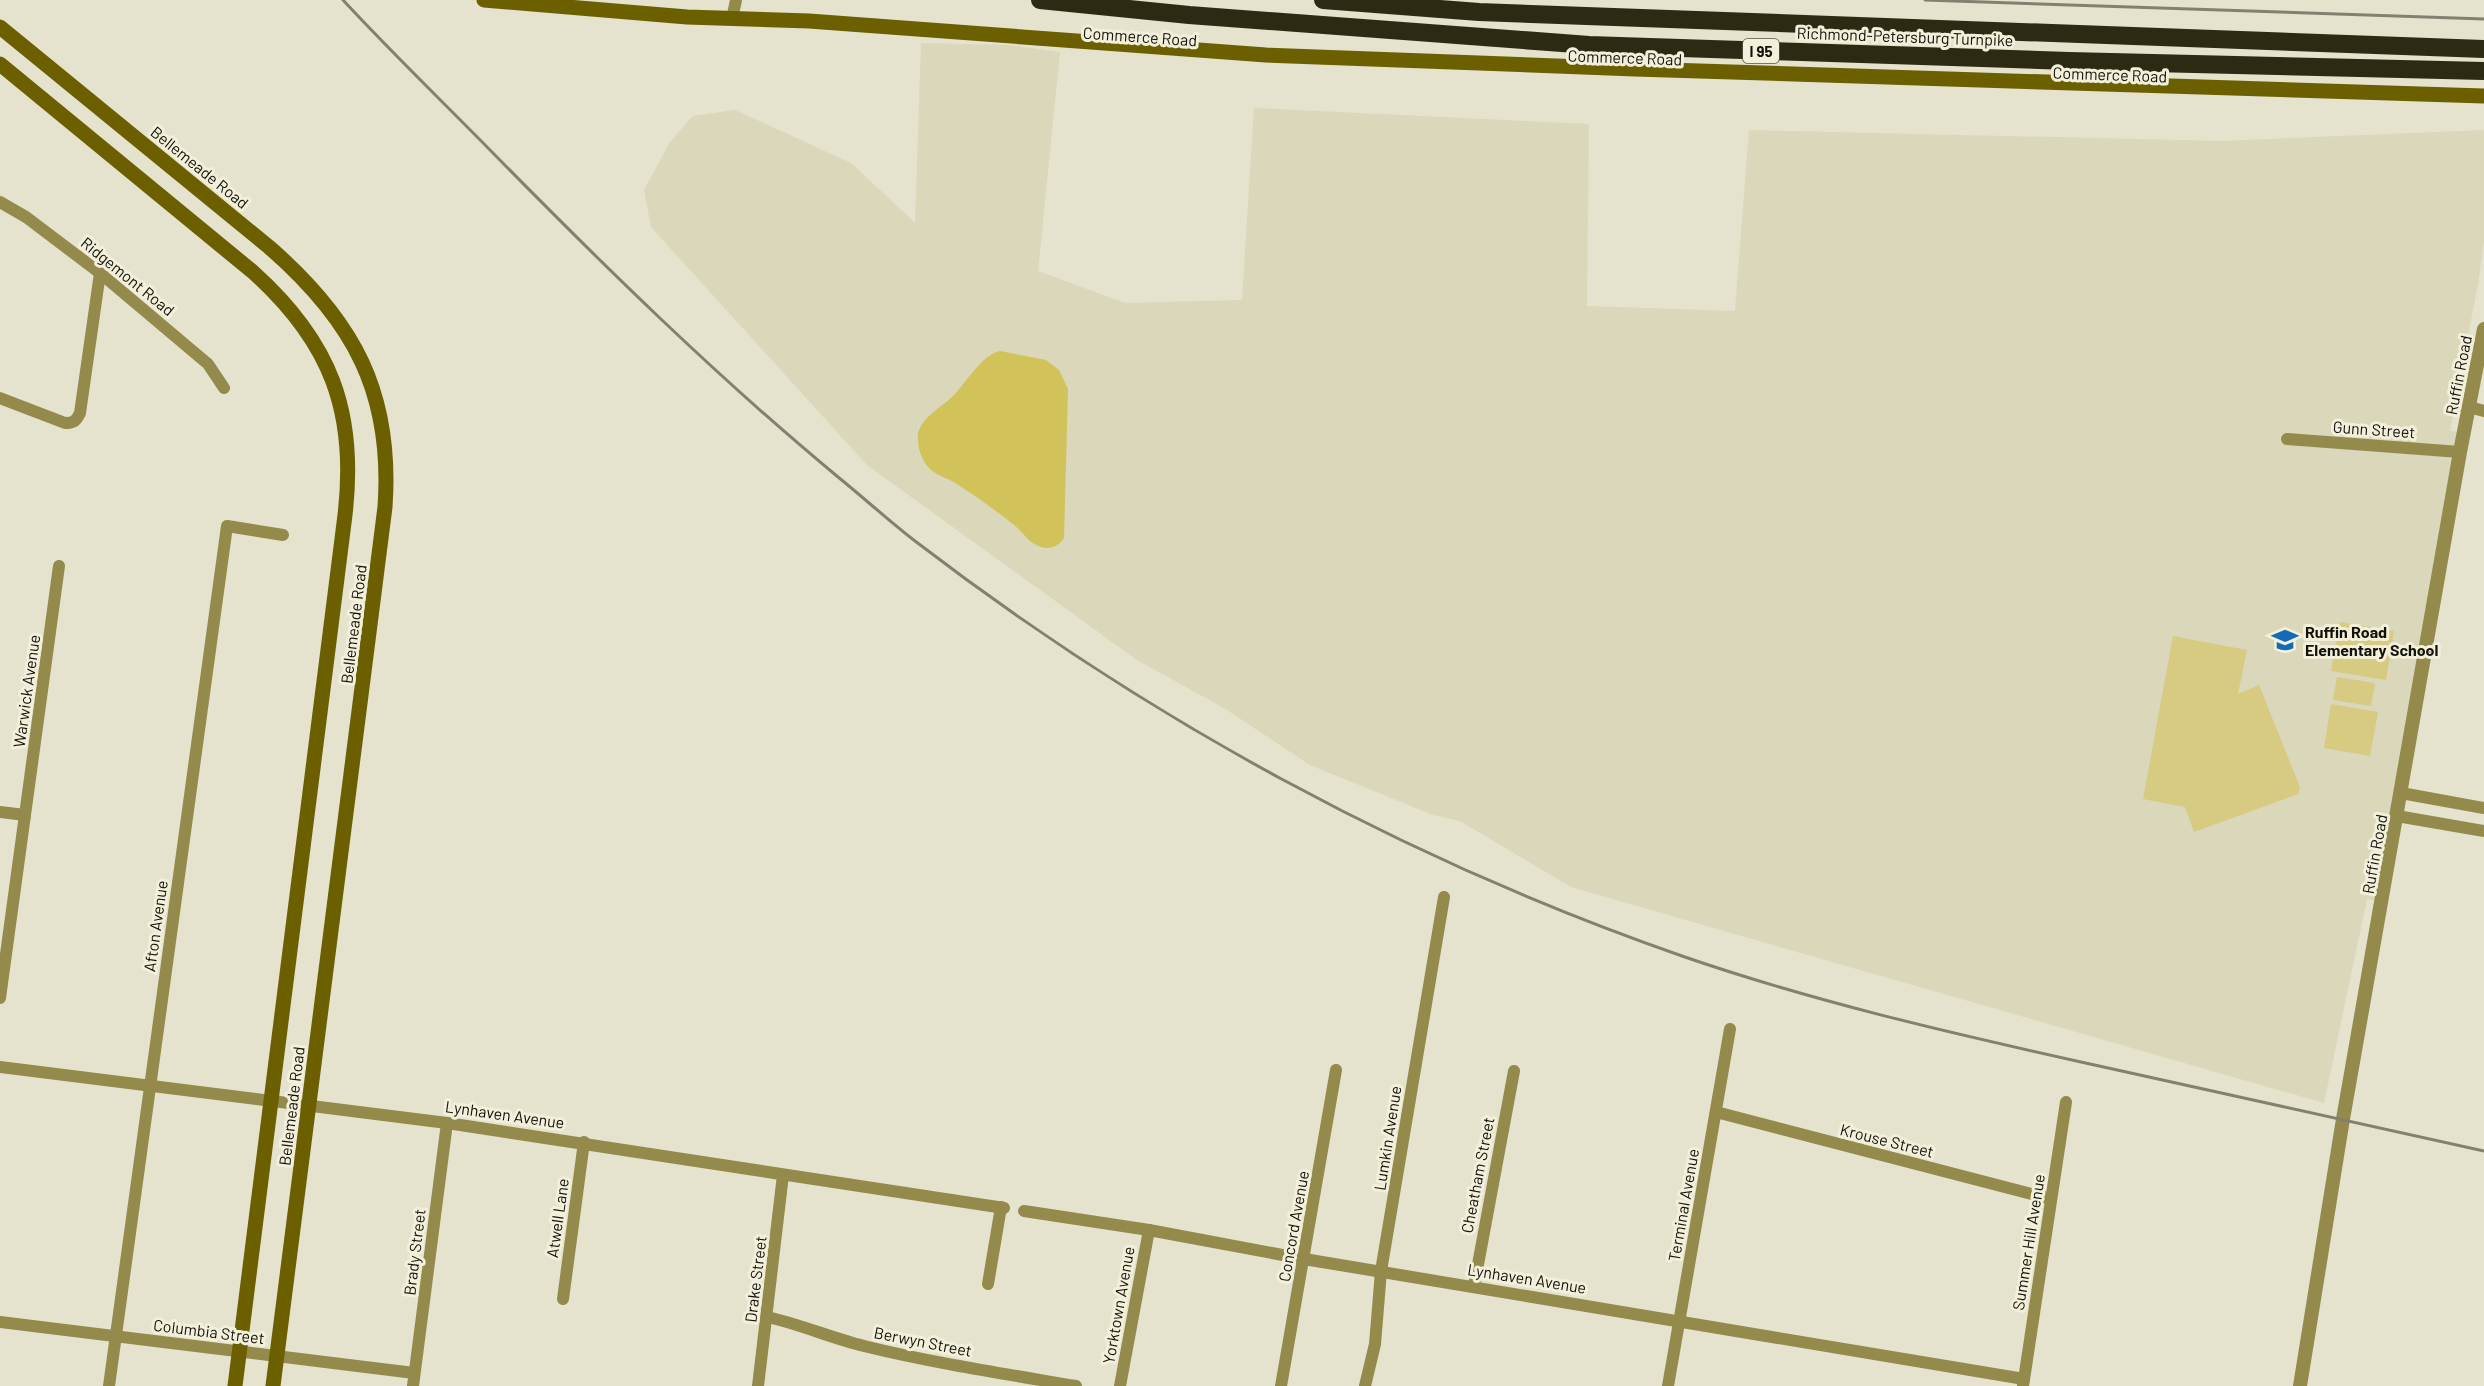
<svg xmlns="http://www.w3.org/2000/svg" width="2484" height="1386" font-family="Barlow,sans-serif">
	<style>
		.built { fill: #dad7ba }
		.green { fill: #d6cb81 }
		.water { fill: #d1c259 }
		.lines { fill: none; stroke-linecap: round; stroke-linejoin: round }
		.minor { stroke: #938a4b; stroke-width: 12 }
		.tertiary { stroke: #938a4b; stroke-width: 14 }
		.secondary { stroke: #6b5f00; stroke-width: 15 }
		.motorway { stroke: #2d2a13; stroke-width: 18 }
		.rail { stroke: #828071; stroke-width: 3 }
		.labels { text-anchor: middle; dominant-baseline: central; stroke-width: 6; stroke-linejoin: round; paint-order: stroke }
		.shield { fill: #f2efda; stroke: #555448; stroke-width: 1.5 }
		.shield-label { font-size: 15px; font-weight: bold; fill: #12110a }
		.street-label { font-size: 16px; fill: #12110a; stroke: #f2efda }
		.poi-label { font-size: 16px; font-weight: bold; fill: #12110a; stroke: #f2efda; text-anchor: start }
	</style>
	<rect width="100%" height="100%" fill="#e5e2cd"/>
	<!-- built -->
	<polygon class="built" points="921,43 1008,45 1060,52 1038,271 1125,303 1242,300 1254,108 1589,124 1587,306 1735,311 1749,130 2222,141 2484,130 2484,241 2478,284 2450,431 2461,432 2379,901 2367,899 2324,1103 1571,887 1460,821 1433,815 1310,765 1224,708 1137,660 867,465 651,227 644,190 670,142 693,116 735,110 851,163 915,223"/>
	<!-- green -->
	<g class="green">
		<polygon points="2340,622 2394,631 2386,680 2331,671"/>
		<polygon points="2173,636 2247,650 2238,694 2259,685 2300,787 2298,794 2194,832 2185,807 2143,799"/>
		<polygon points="2337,677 2375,683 2371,706 2333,700"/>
		<polygon points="2331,704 2378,712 2370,756 2324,748"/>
	</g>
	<!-- water -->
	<path class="water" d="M1000,351L1046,360L1059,370L1068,389L1064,538C1059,546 1050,550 1041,547C1028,543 1023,532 1013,524C995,510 976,496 957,484C948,478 937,476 929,468C921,459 917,446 918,434C921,417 944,406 955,394C967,381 982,355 1000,351Z"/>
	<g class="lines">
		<!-- minor -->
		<g class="minor">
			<polyline points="732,19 736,0"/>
			<polyline points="0,202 26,217 100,273 208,364 224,388"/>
			<path d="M0,398L65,423C74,423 76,421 80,413L100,273"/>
			<polyline points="2469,407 2484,411"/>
			<polyline points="2287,439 2460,452"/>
			<polyline points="2401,793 2484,808"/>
			<polyline points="0,812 25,815"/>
			<polyline points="2397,816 2484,831"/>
			<polyline points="0,998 59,566"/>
			<polyline points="0,1067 447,1123 1004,1208"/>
			<polyline points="1716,1112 2051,1199"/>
			<polyline points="1024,1211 1149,1230 1304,1259 2024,1379"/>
			<polyline points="988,1284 1001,1207"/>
			<polyline points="1474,1286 1514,1071"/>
			<polyline points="563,1299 584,1142"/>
			<path d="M767,1317C800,1324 831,1338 864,1346C933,1363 1005,1374 1076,1386"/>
			<polyline points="0,1322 414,1373"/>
			<polyline points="109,1386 227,526 283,535"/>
			<polyline points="413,1386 447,1123"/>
			<polyline points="758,1386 783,1175"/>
			<polyline points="1120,1386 1149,1230"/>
			<polyline points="1281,1386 1336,1070"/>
			<polyline points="1365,1386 1375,1344 1381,1271 1444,897"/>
			<polyline points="1668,1386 1730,1029"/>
			<polyline points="2023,1386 2066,1102"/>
		</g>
		<!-- tertiary -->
		<polyline class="tertiary" points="2300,1386 2343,1119 2460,452 2484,329"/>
		<!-- secondary -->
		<g class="secondary">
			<polyline points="484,0 687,17 809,21 1266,55 1635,69 2484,96"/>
			<path d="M0,27L269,247C354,321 393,393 385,507L273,1386"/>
			<path d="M0,64L253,272C331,342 357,412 345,515L235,1386"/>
		</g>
		<!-- motorway -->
		<g class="motorway">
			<polyline points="1040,0 1189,15 1589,45 2069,61 2484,71"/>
			<polyline points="1323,0 1479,12 2484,49"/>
		</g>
		<!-- rail -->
		<g class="rail">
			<path d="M343,0C391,52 442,101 492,152C603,265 716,376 838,477C864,498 889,521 915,541C1147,719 1406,860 1682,956C1812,1001 1946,1032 2081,1062C2215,1092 2350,1121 2484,1151"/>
			<polyline points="1925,0 2484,19"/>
		</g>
	</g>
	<!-- icons -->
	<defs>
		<g id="school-bare" transform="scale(2.07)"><path d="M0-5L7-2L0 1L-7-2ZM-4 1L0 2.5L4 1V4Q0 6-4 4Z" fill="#146ab8" stroke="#f2efda" stroke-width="2.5" paint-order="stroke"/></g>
	</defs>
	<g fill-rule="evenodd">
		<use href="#school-bare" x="2285" y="640"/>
	</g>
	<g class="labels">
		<!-- shield labels -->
		<rect class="shield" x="1743" y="39" width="36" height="24" rx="4.5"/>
		<g class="shield-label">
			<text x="1761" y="51">I 95</text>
		</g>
		<!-- street labels -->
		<g class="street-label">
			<text transform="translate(1140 36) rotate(4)">Commerce Road</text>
			<text transform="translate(1905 36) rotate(2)">Richmond-Petersburg Turnpike</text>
			<text transform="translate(1625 57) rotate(2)">Commerce Road</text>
			<text transform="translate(2110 74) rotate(2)">Commerce Road</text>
			<text transform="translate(200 167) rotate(39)">Bellemeade Road</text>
			<text transform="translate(128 276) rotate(39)">Ridgemont Road</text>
			<text transform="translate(2458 375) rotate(-79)">Ruffin Road</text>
			<text transform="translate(2374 429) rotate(4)">Gunn Street</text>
			<text transform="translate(353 624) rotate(-83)">Bellemeade Road</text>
			<text transform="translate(26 691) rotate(-82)">Warwick Avenue</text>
			<text transform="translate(2374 854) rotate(-80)">Ruffin Road</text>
			<text transform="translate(155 926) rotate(-82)">Afton Avenue</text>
			<text transform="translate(291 1106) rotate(-83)">Bellemeade Road</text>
			<text transform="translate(505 1114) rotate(8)">Lynhaven Avenue</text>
			<text transform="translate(1387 1138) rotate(-81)">Lumkin Avenue</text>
			<text transform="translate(1887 1140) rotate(14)">Krouse Street</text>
			<text transform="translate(1477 1175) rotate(-79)">Cheatham Street</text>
			<text transform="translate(1683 1205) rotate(-80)">Terminal Avenue</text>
			<text transform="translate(557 1218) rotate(-82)">Atwell Lane</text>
			<text transform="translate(1293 1226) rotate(-80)">Concord Avenue</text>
			<text transform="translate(2028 1242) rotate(-81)">Summer Hill Avenue</text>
			<text transform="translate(414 1252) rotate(-83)">Brady Street</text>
			<text transform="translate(1527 1278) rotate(9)">Lynhaven Avenue</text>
			<text transform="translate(755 1279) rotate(-83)">Drake Street</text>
			<text transform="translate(1118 1305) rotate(-80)">Yorktown Avenue</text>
			<text transform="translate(209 1331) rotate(7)">Columbia Street</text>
			<text transform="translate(923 1341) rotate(11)">Berwyn Street</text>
		</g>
		<!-- poi labels -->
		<g class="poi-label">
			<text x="2305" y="631">Ruffin Road<tspan x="2305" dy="18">Elementary School</tspan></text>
		</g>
	</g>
</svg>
